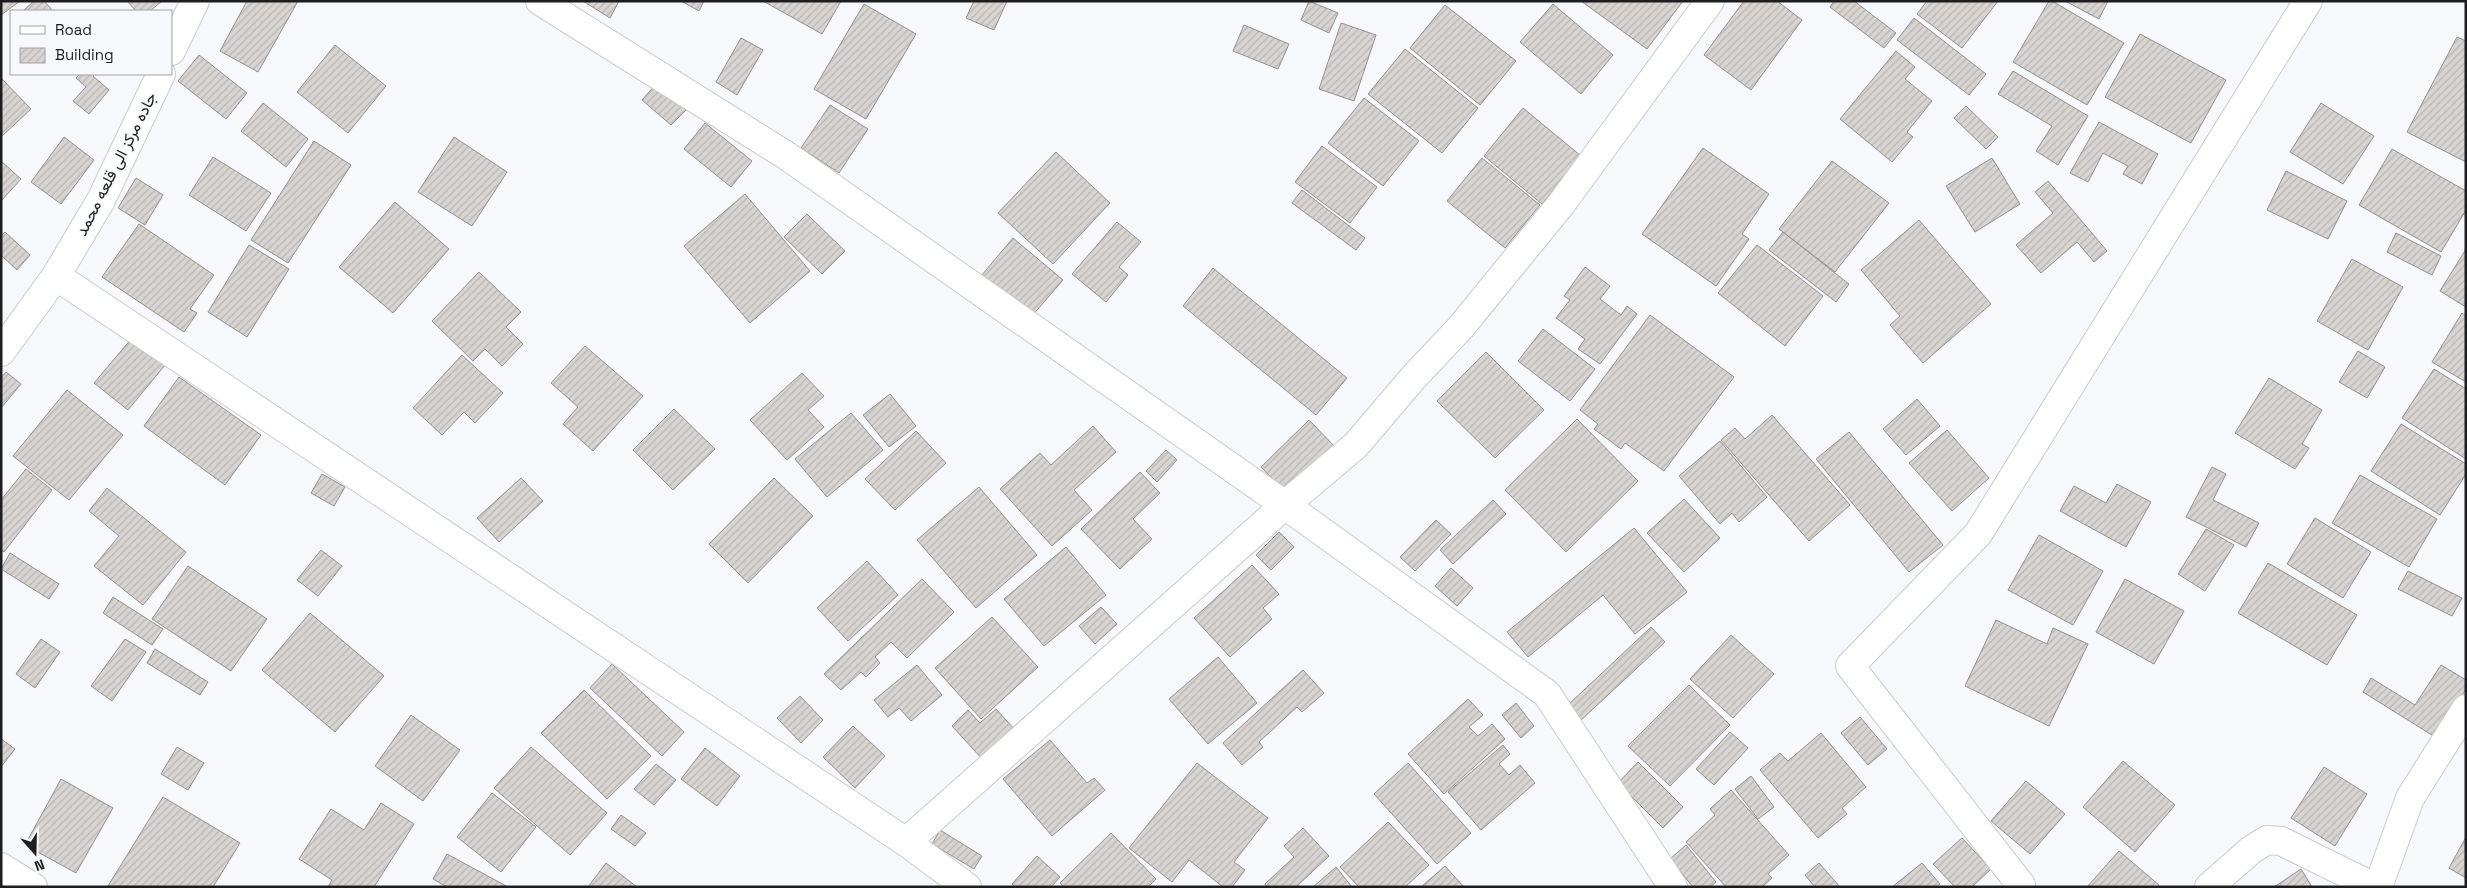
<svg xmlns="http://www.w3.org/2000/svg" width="2467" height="888" font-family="'Space Grotesk',Vazirmatn,sans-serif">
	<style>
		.building { fill: url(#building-hatch); stroke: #93908f }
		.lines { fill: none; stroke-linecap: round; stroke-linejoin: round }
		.minor-casing { stroke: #c9cbce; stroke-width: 30 }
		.minor { stroke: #fff; stroke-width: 28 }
		.labels { text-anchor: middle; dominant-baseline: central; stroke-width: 4; stroke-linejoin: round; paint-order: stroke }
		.street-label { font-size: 16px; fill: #1e1e20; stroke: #f6f8fb }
	</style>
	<defs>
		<pattern id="building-hatch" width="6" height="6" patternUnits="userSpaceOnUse" patternTransform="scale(1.25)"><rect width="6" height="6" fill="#d7d4d2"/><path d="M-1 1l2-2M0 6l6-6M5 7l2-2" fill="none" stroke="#b8b6b4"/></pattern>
	</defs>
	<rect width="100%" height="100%" fill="#f6f8fb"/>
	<!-- building -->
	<g class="building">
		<polygon points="1,1 20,1 1,15"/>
		<polygon points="34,1 44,1 53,11 23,11"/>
		<polygon points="127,1 162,1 150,11 136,11"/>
		<polygon points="247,1 298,1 258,72 220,51"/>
		<polygon points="583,1 619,1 610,18"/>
		<polygon points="681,1 704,1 699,11"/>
		<polygon points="763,1 841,1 822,34"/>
		<polygon points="974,1 1007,1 994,30 966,18"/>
		<polygon points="1309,1 1338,13 1329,33 1301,20"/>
		<polygon points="1581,1 1683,1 1647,49"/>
		<polygon points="1744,1 1777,1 1802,20 1751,90 1704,55"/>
		<polygon points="1834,1 1854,1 1896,33 1884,48 1830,7"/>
		<polygon points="1927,1 1998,1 1962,48 1917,14"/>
		<polygon points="2049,1 2052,1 2124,43 2087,105 2013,62"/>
		<polygon points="2065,1 2108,1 2099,19"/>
		<polygon points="864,4 916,34 866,119 814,89"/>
		<polygon points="1553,4 1613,55 1581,94 1520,42"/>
		<polygon points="1445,5 1516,61 1480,105 1410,48"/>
		<polygon points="1914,18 1986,74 1969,95 1897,40"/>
		<polygon points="1341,23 1376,35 1354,101 1319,89"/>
		<polygon points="1244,25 1289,44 1278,69 1233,51"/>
		<polygon points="2140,34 2226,80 2191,143 2105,97"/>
		<polygon points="2457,37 2466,41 2466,162 2407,132"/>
		<polygon points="741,38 763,50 737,95 716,82"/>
		<polygon points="335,45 386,86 348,133 297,92"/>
		<polygon points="1405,49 1478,108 1442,153 1368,94"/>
		<polygon points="1896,51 1915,67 1905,79 1932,101 1907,132 1913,137 1892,162 1840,119"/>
		<polygon points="199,55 247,93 226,119 178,81"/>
		<polygon points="2013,71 2088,116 2058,165 2036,151 2052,126 1998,94"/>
		<polygon points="80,74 95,74 93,76 109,90 89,114 73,101 86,87 76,78"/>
		<polygon points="1,78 31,109 1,137"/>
		<polygon points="656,84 686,110 671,125 642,100"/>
		<polygon points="1364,98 1419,141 1383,186 1328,143"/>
		<polygon points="263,103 308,139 286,167 241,131"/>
		<polygon points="2321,103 2374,136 2343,184 2290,152"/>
		<polygon points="830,105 868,129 839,173 801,148"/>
		<polygon points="1966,106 1998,137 1986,149 1954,118"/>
		<polygon points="1523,108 1581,156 1542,204 1484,156"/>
		<polygon points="2099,122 2158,154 2142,184 2123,174 2128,166 2103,153 2088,182 2070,173"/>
		<polygon points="705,123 752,161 731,187 684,149"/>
		<polygon points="64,137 94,160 61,204 31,182"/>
		<polygon points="454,137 507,172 472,226 418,192"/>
		<polygon points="314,141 351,165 288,263 251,240"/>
		<polygon points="1322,146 1377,187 1350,223 1295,182"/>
		<polygon points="1703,148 1769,194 1742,234 1749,239 1716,286 1642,234"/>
		<polygon points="2392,149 2466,191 2466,210 2441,252 2359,205"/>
		<polygon points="1056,152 1110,203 1053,264 998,213"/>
		<polygon points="213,157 271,193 246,231 189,195"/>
		<polygon points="1482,158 1540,205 1505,248 1447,201"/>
		<polygon points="1992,158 2020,204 1975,232 1946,186"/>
		<polygon points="1,161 21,179 1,201"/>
		<polygon points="1832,161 1889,203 1835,272 1779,229"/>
		<polygon points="2286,171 2347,201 2328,239 2267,210"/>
		<polygon points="136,178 163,195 145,225 118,208"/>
		<polygon points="2048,181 2107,251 2094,262 2077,242 2041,273 2016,245 2053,213 2035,192"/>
		<polygon points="1302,190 1365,238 1356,250 1292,203"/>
		<polygon points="745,194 810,271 750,323 684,246"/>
		<polygon points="395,202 449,249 393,313 339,267"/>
		<polygon points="807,214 845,251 822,274 784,237"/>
		<polygon points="1919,220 1991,304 1923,363 1890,325 1900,316 1861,270"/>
		<polygon points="1117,222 1141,242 1119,267 1128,275 1106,302 1072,274"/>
		<polygon points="139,224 214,275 190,309 197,313 184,332 102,277"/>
		<polygon points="5,232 30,255 17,270 1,255 1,236"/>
		<polygon points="1783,232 1849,284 1836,302 1769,250"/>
		<polygon points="2396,233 2441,256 2432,275 2387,252"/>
		<polygon points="1013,238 1063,280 1031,317 981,276"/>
		<polygon points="249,245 289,269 247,337 208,312"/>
		<polygon points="1757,245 1823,296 1785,346 1718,293"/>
		<polygon points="2466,249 2466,307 2440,291"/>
		<polygon points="2352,259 2403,287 2368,350 2317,321"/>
		<polygon points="1585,267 1610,286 1600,299 1621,315 1627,306 1637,314 1600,364 1578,349 1585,339 1556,318 1570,300 1564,296"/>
		<polygon points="1213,268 1347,378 1316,415 1183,306"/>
		<polygon points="479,272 521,312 506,327 523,344 502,366 485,349 473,361 432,321"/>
		<polygon points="2462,313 2466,316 2466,382 2432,362"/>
		<polygon points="1650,315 1734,377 1664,471 1625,443 1621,449 1594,429 1598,424 1580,410"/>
		<polygon points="1543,329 1595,369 1570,401 1518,361"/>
		<polygon points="132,338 165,365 128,410 94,383"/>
		<polygon points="585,346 643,396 593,451 563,424 578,407 551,383"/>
		<polygon points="2358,351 2385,367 2367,398 2339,382"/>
		<polygon points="1486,352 1544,410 1495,458 1437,401"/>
		<polygon points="462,355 503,393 475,423 464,412 442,435 413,408"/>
		<polygon points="2434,369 2466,389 2466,459 2402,418"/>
		<polygon points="6,372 21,384 1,408 1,378"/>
		<polygon points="802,373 824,396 808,410 824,427 787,460 750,420"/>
		<polygon points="179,377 261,435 225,485 144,426"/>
		<polygon points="2269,378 2322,410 2302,444 2309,448 2295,469 2235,433"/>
		<polygon points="67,390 123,435 69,500 13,456"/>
		<polygon points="890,394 916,426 889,447 863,415"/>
		<polygon points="1917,399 1940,426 1906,455 1883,429"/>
		<polygon points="674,409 715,449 673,490 633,450"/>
		<polygon points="851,413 883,450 827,497 795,459"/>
		<polygon points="1772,415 1850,505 1809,541 1721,440 1735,428 1745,439"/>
		<polygon points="1577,419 1638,481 1566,552 1505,490"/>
		<polygon points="1309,420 1336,448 1288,495 1261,467"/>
		<polygon points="2401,424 2466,464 2466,474 2440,515 2371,471"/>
		<polygon points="1093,426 1116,452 1074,490 1092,510 1052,546 1000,489 1040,453 1051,465"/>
		<polygon points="1947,430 1989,478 1952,511 1909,463"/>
		<polygon points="916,431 946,463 895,510 865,479"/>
		<polygon points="1849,432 1943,545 1909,572 1816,459"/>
		<polygon points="1720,441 1767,497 1739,522 1732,513 1720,524 1679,476"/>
		<polygon points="1166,450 1177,460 1157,482 1146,471"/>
		<polygon points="2212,467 2226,474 2213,500 2259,523 2246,547 2186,517"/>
		<polygon points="26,469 52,490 4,552 1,550 1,500"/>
		<polygon points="1140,472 1160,493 1133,519 1152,539 1120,569 1081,529"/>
		<polygon points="322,474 345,487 334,506 311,493"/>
		<polygon points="2360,475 2437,519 2409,567 2332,523"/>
		<polygon points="521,478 543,501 499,542 477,518"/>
		<polygon points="774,478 813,516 748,583 709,544"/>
		<polygon points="2117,484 2151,502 2126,547 2060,511 2074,486 2106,503"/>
		<polygon points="979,487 1037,555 976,608 917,540"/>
		<polygon points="107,488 186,552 143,605 94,566 119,536 89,511"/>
		<polygon points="1684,499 1720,538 1684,572 1647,533"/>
		<polygon points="1493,500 1506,514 1453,564 1440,550"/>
		<polygon points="2315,518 2371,552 2343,598 2287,564"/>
		<polygon points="1436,520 1451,534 1415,571 1400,557"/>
		<polygon points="1634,528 1687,592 1635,634 1603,595 1528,657 1507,632"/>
		<polygon points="2206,529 2234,545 2205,591 2178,574"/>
		<polygon points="1279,532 1294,547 1271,570 1256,555"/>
		<polygon points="2039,535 2103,571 2073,625 2008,590"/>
		<polygon points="1066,547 1106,595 1044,646 1004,599"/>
		<polygon points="321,550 342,566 318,596 297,580"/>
		<polygon points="10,553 59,584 49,599 1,569"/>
		<polygon points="867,561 898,595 848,641 817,608"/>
		<polygon points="2268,563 2357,615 2327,665 2238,613"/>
		<polygon points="1252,565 1279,594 1263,608 1272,619 1230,657 1194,618"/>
		<polygon points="188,566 267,619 231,671 152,619"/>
		<polygon points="1451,568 1473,588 1457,606 1435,586"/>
		<polygon points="2408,571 2462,598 2452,616 2398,589"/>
		<polygon points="922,579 954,612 907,658 891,642 875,657 880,663 866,677 861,672 841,690 824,674"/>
		<polygon points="2125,579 2184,611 2154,664 2096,632"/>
		<polygon points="113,597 163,629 152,645 103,613"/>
		<polygon points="1101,607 1117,624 1095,644 1079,626"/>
		<polygon points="310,613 384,676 335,732 262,670"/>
		<polygon points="992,617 1038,667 981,719 935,668"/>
		<polygon points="1996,620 2047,644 2053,628 2088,644 2049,726 1965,686"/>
		<polygon points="1651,627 1665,642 1580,721 1567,706"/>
		<polygon points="1731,635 1774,674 1733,718 1690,679"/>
		<polygon points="41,639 60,652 35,688 16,674"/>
		<polygon points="125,639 146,652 112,701 91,686"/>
		<polygon points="155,649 208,682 200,695 147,663"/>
		<polygon points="1218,657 1257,703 1208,744 1169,699"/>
		<polygon points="612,664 684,732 662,756 590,688"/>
		<polygon points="917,665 942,695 911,721 899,708 888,717 874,700"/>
		<polygon points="2441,665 2466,680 2466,689 2435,737 2363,692 2371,678 2415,705"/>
		<polygon points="1303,670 1324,693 1302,712 1297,707 1259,742 1263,747 1242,765 1223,743"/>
		<polygon points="1689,685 1730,725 1670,786 1628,746"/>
		<polygon points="584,690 651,756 607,799 541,733"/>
		<polygon points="800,696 823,720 801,743 777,718"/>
		<polygon points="1468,699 1483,715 1469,727 1478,736 1492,724 1505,739 1444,794 1408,754"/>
		<polygon points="1516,703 1534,726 1521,738 1502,715"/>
		<polygon points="996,709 1016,731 984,761 952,726 968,710 980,723"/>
		<polygon points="411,715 460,750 423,801 375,766"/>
		<polygon points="1860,717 1887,749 1868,765 1841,733"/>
		<polygon points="853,726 885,756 855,788 823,757"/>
		<polygon points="1730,732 1748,748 1714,785 1696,769"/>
		<polygon points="1821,733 1866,787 1842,808 1847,814 1818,838 1760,770 1780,753 1788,761"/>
		<polygon points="1,739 15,749 1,767"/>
		<polygon points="1050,740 1087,783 1094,778 1105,790 1052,836 1003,779"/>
		<polygon points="1503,745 1510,754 1499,764 1509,775 1520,765 1535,783 1481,830 1448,792"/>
		<polygon points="177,747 204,763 188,790 161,774"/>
		<polygon points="531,747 607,813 570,855 494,788"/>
		<polygon points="705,748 740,776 717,806 681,779"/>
		<polygon points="2123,761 2175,805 2135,852 2083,807"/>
		<polygon points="1638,762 1683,807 1663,828 1618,783"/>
		<polygon points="1197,763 1268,818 1234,862 1245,870 1232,887 1223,887 1189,860 1172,882 1129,848"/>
		<polygon points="1408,763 1471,833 1437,864 1374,794"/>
		<polygon points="656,764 676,780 654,805 634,789"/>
		<polygon points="2324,767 2367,794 2335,846 2291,818"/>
		<polygon points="1751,776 1774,807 1758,819 1735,789"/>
		<polygon points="61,779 113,808 76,873 25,845"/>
		<polygon points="2026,781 2065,814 2030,854 1991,821"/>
		<polygon points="1731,790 1789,855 1768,874 1772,878 1762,887 1726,887 1686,842 1715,815 1710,809"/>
		<polygon points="492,793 536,827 501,872 457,837"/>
		<polygon points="163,797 240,843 213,887 108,886"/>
		<polygon points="381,803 414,824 374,887 328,887 332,880 299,859 331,809 364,830"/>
		<polygon points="621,815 646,833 635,846 611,829"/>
		<polygon points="1388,822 1429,865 1405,887 1359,887 1340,867"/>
		<polygon points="1303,828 1329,856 1296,887 1267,887 1265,884 1294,857 1284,846"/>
		<polygon points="940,830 982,856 974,869 932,844"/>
		<polygon points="1111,833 1156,879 1148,887 1064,887 1060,883"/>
		<polygon points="2466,837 2466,878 2449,868"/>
		<polygon points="1962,838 1991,869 1972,887 1955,887 1933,864"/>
		<polygon points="1686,845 1716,882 1710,887 1693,887 1670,859"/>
		<polygon points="2119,851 2159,885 2157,887 2087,887"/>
		<polygon points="447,854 508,887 447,887 433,879"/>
		<polygon points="1037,856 1060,877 1051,887 1015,887 1012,884"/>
		<polygon points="606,863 637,887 588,887"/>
		<polygon points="1819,863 1840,887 1815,887 1805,875"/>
		<polygon points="1922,863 1940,884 1936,887 1892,887"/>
		<polygon points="1445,866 1464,887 1421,887"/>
		<polygon points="1336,867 1352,887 1313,887"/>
		<polygon points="2301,869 2312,887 2274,887"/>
	</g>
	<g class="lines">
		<!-- minor casing -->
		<g class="minor-casing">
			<g id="minor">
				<polyline points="540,1 787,156 1285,505 1547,694 1673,887"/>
				<polyline points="171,51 195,1"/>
				<polyline points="56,276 906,842 967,887"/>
				<polyline points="1,352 56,276 101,200 161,74"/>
				<polyline points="906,842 1285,505 1356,445 1413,378 1461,327 1562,203 1710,1"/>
				<polyline points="1,867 33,887"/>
				<polyline points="2021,885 1850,666 1978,534 2308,1"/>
				<polyline points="2209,887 2251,850 2267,840 2281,841 2374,887"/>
				<polyline points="2378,887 2410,798 2466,709"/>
			</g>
		</g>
		<!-- minor -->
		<use href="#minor" class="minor"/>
	</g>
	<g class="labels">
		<!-- street labels -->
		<g class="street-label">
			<text transform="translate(116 164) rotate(-63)">جاده مرکز الی قلعه محمد</text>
		</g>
	</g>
	<!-- border -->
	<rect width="2467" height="888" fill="none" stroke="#1e1e20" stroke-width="5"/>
	<!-- legend -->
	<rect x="10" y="10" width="162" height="65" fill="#f6f8fb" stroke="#a0a1a3"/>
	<rect x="20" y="26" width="25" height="8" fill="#ffffff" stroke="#a0a1a3"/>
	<text x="55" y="35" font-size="15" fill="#1e1e20">Road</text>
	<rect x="20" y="48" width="25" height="15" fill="url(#building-hatch)" stroke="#a0a1a3"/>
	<text x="55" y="60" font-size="15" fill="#1e1e20">Building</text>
	<!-- north arrow -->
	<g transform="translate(35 853) rotate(160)" stroke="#f6f8fb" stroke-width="4" paint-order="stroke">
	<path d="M0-4L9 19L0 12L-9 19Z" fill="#1e1e20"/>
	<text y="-8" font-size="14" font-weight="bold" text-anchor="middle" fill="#1e1e20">N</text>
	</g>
</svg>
